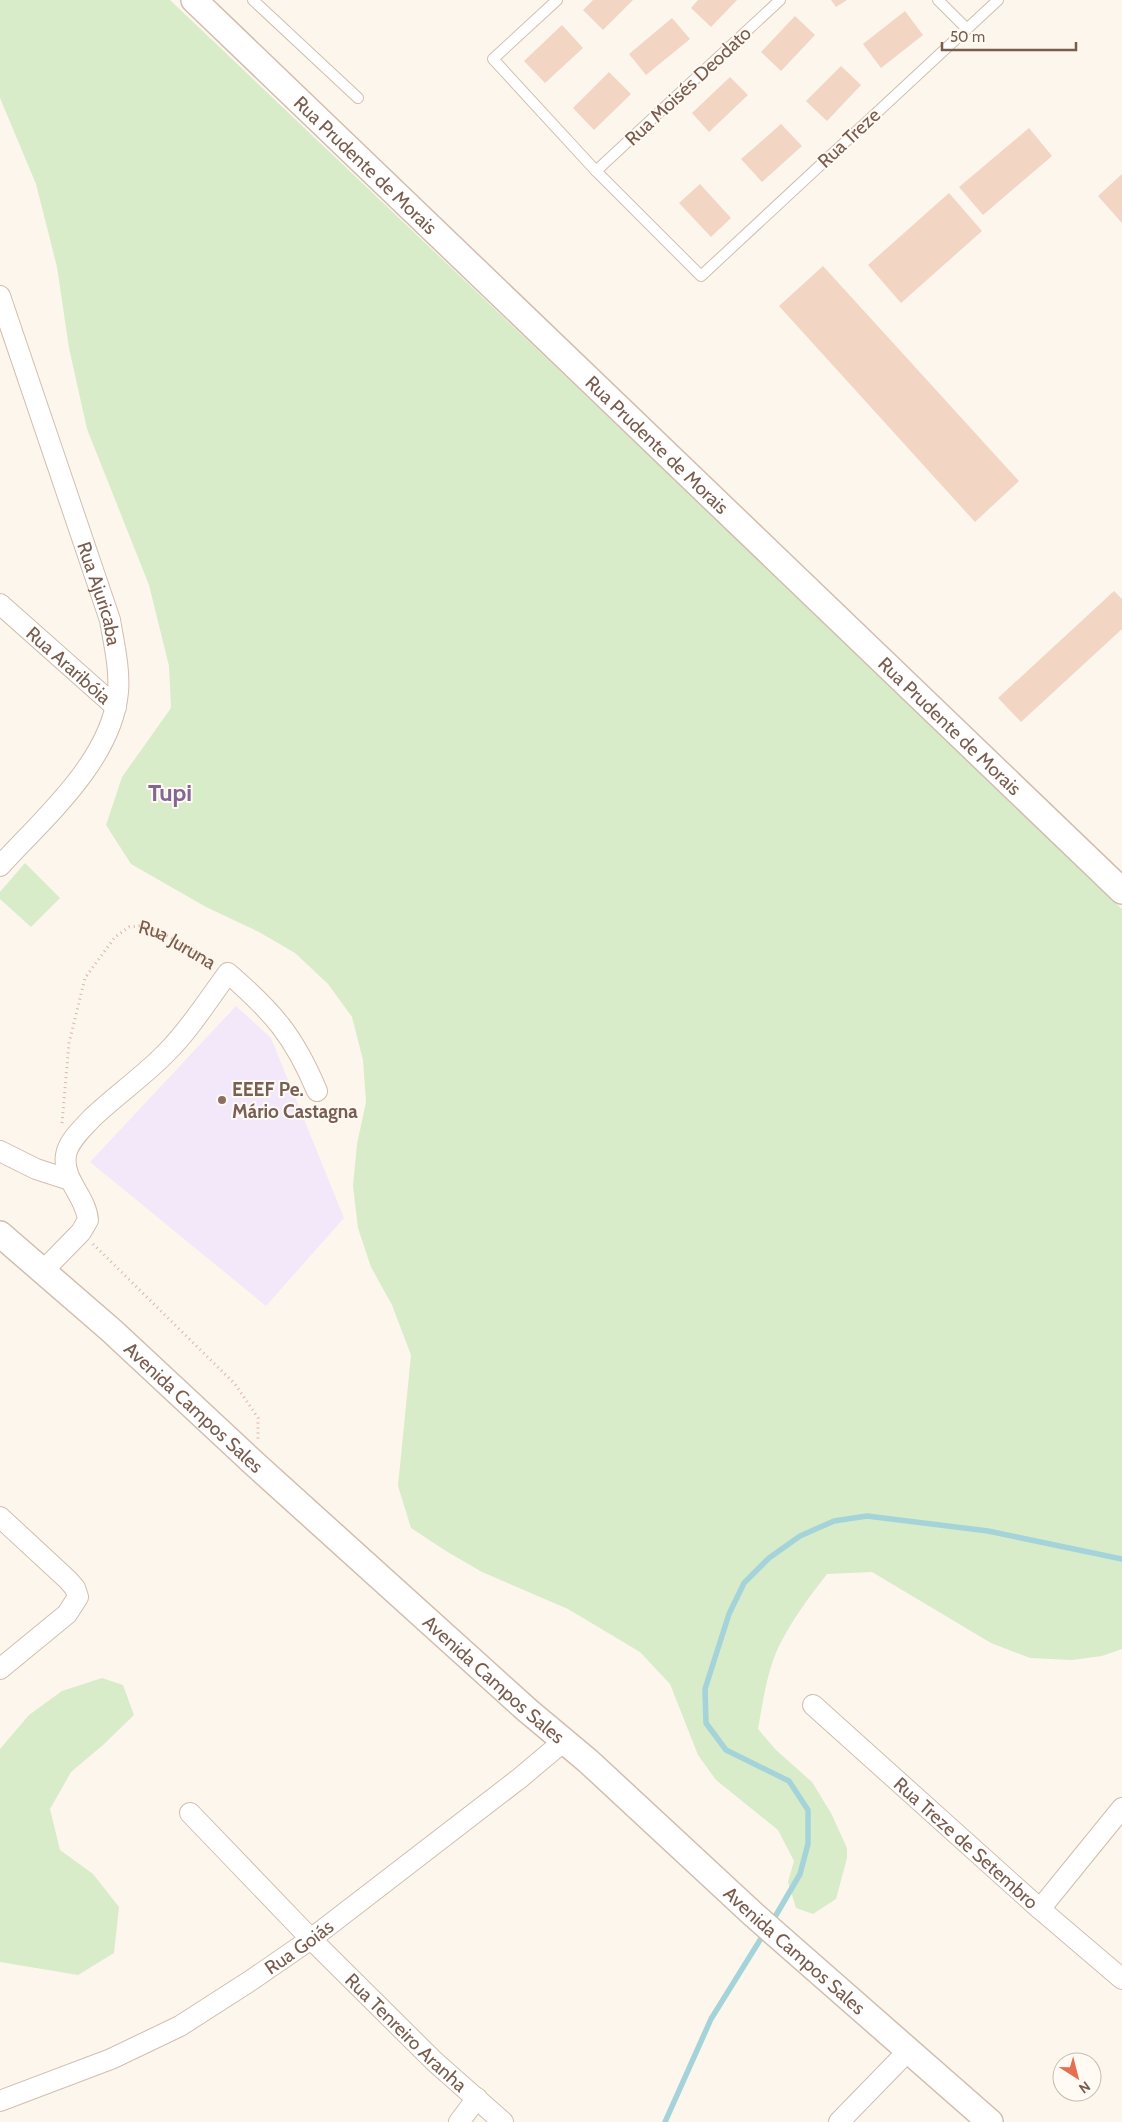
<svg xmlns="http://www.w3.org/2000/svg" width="1122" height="2122" font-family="Cabin,sans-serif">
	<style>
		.education { fill: #f3e8fa }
		.green { fill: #d8ecc9 }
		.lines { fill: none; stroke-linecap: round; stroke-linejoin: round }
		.stream { stroke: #a5d3da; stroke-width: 5.5 }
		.building { fill: #f3d5c3 }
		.service-casing { stroke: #d1beb0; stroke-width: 12 }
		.minor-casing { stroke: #d1beb0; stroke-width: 22 }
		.tertiary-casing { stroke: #d1beb0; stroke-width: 28 }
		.path { stroke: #d9b8a5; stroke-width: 3; stroke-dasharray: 1 4; stroke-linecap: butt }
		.service { stroke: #fff; stroke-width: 10 }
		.minor { stroke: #fff; stroke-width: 20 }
		.tertiary { stroke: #fff; stroke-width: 25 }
		.education-dot { fill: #8d6e63; stroke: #fffaf3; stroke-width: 2 }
		.labels { text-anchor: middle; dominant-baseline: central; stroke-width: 4; stroke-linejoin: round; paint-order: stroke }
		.street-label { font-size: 19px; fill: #7a5c4d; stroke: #fffaf3 }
		.education-label { font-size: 19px; font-weight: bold; fill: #785e54; stroke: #fffaf3; text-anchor: start }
		.district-label { font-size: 24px; font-weight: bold; fill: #846695; stroke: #fffaf3 }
	</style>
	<rect width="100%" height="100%" fill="#fdf6ec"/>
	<!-- education -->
	<polygon class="education" points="236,1006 271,1038 344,1218 266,1306 90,1162"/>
	<!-- green -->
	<g class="green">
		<path d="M0,0H170L834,632L1122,909V1649L1102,1656L1072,1660L1030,1658L991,1643L872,1572L827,1574C809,1597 792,1620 779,1646C767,1671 763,1702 758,1729L776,1750L812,1782L831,1813L847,1848V1858L836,1899L813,1914L796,1908L788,1882L794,1861L778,1830L716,1780L698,1755L670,1684L640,1652L568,1609L482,1572L446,1551L411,1528L398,1486L411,1355L392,1305L371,1267L358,1228L353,1186L357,1144L366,1102L363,1060L352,1017L328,984L295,953L259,932L206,907L131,864L106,825L122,777L171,708L169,666L149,585L87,429L69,348L57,267L36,184L0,98Z"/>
		<polygon points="25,863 60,898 31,927 0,899 0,892"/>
		<polygon points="102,1678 123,1685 134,1715 103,1745 71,1772 50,1809 60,1850 93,1874 119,1907 114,1953 78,1975 0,1962 0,1749 29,1715 62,1691"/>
	</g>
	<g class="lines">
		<!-- stream -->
		<g class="stream">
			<polyline points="772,1922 800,1874 808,1844 808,1810 789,1781 726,1750 706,1723 705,1689 729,1614 744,1583 769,1558 800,1536 834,1521 867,1516 988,1531 1122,1559"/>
			<polyline points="665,2122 711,2019 765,1932"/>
		</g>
	</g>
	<!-- building -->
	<g class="building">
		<polygon points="593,0 633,0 603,30 583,10"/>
		<polygon points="698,0 737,0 711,27 691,8"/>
		<polygon points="831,0 847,0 836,7"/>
		<polygon points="905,11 923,35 881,68 863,44"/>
		<polygon points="795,16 815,35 781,71 761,52"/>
		<polygon points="672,18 690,39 646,75 629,54"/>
		<polygon points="562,25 583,48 545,83 524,61"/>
		<polygon points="841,66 861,85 827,121 806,101"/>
		<polygon points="609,72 631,94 594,130 573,108"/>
		<polygon points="730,77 748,95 709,132 692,113"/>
		<polygon points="781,124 802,146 762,182 741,159"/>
		<polygon points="1029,128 1052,156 983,215 959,187"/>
		<polygon points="1122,174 1122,223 1098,196"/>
		<polygon points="700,184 731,218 711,237 679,203"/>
		<polygon points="949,193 982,231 901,303 868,265"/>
		<polygon points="823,266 1019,481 975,522 779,306"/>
		<polygon points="1114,591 1122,599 1122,629 1021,722 998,698"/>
	</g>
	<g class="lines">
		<!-- service casing -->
		<g class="service-casing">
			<g id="service">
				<polyline points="253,0 358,98"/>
				<polyline points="557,0 493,59 596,171 701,276 998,0"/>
				<polyline points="938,0 967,29"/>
				<polyline points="596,171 780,0"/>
			</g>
		</g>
		<!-- minor casing -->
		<g class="minor-casing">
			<g id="minor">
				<path id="s2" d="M0,296L110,620C114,644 120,669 118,692C112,760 43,819 0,866"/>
				<path id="s3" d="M0,604L116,707"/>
				<polyline points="0,1151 36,1169 70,1180"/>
				<path d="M42,1272L81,1232L88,1220C86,1196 62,1180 66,1155C68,1141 83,1128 92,1118C116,1095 144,1076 167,1052C190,1029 208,1000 228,973C273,1012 294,1036 317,1091"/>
				<polyline points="0,1517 68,1580 75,1588 78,1597 67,1614 0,1669"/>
				<path id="s4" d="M813,1705L1040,1909L1122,1979"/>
				<path id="s5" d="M190,1813L311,1939L435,2062L503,2122"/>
				<polyline points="1040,1909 1122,1808"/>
				<path id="s6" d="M0,2101L111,2059L180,2026L250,1981L311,1939L520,1778L564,1741"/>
				<polyline points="459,2122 477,2098"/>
				<polyline points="839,2122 909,2050"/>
			</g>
		</g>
		<!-- tertiary casing -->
		<g class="tertiary-casing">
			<g id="tertiary">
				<path id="s7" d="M194,0L1122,891"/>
				<path id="s8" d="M0,1234L112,1331L258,1467L527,1710L588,1761L754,1915L990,2122"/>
			</g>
		</g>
		<!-- path -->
		<g class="path">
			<path id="s1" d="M62,1123L69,1043L85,978L115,937L129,927L139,926L159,931L213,963"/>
			<polyline points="93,1244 235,1384 258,1418 258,1439"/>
		</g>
		<!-- service -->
		<use href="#service" class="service"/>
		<!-- minor -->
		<use href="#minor" class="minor"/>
		<!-- tertiary -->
		<use href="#tertiary" class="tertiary"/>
	</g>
	<!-- markers -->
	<circle class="education-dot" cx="222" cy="1100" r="5"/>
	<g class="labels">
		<!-- street labels -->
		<g class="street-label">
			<text transform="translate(688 86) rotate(-43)">Rua Moisés Deodato</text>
			<text transform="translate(849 138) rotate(-43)">Rua Treze</text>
			<text stroke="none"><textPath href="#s7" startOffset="238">Rua Prudente de Morais</textPath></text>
			<text stroke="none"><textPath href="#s7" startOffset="642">Rua Prudente de Morais</textPath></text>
			<text stroke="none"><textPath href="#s2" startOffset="314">Rua Ajuricaba</textPath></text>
			<text stroke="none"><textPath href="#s3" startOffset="92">Rua Araribóia</textPath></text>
			<text stroke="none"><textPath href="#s7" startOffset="1048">Rua Prudente de Morais</textPath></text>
			<text stroke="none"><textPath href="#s1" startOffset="268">Rua Juruna</textPath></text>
			<text stroke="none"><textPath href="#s8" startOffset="260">Avenida Campos Sales</textPath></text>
			<text stroke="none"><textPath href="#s8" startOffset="665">Avenida Campos Sales</textPath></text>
			<text stroke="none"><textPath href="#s4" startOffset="206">Rua Treze de Setembro</textPath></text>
			<text stroke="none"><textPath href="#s6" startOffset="338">Rua Goiás</textPath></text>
			<text stroke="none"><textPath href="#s8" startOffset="1070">Avenida Campos Sales</textPath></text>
			<text stroke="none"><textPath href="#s5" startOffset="308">Rua Tenreiro Aranha</textPath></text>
		</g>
		<!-- education labels -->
		<g class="education-label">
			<text x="232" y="1089">EEEF Pe.<tspan x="232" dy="22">Mário Castagna</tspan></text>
		</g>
		<!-- district labels -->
		<g class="district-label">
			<text x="170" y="792">Tupi</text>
		</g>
	</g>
	<!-- north arrow -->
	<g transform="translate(1077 2077) rotate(144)"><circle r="24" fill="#fffaf3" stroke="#cabbb1"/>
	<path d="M0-4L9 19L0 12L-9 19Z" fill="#e76f51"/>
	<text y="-8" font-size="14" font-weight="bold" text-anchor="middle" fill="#7a5c4d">N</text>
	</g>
	<!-- scale -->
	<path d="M942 42v8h134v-8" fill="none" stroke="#7a5c4d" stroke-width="2.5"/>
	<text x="950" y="42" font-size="15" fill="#7a5c4d" stroke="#fffaf3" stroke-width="4" paint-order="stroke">50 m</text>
</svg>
